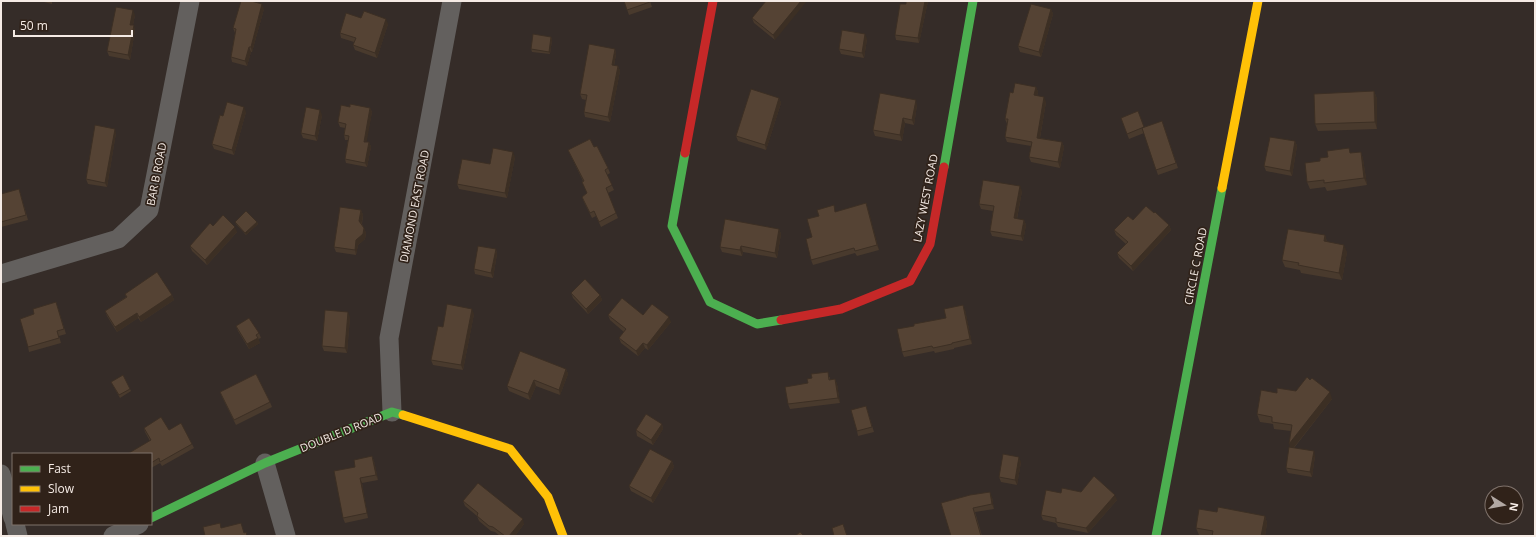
<svg xmlns="http://www.w3.org/2000/svg" width="1536" height="537" font-family="'Open Sans',sans-serif">
	<style>
		.lines { fill: none; stroke-linecap: round; stroke-linejoin: round }
		.street { stroke: #63605e; stroke-width: 19 }
		.fast { stroke: #4caf50; stroke-width: 9 }
		.slow { stroke: #ffc107; stroke-width: 9 }
		.jam { stroke: #c62828; stroke-width: 9 }
		.wall { fill: #493a2d }
		.shaded-wall { fill: #3c2f24 }
		.building { fill: #554334; stroke: #3c2f24 }
		.labels { text-anchor: middle; dominant-baseline: central; stroke-width: 3.5; stroke-linejoin: round; paint-order: stroke }
		.street-label { font-size: 11px; fill: #f5ebe5; stroke: #302219 }
	</style>
	<rect width="100%" height="100%" fill="#352c28"/>
	<g class="lines">
		<!-- street -->
		<g class="street">
			<polyline points="1,274 118,239 149,210 190,1"/>
			<polyline points="392,412 389,338 452,1"/>
			<polyline points="265,463 286,536"/>
			<polyline points="1,474 13,518"/>
			<polyline points="15,524 18,536"/>
			<polyline points="113,536 139,524"/>
		</g>
		<!-- fast -->
		<g class="fast">
			<polyline points="685,153 672,226 710,302 757,324 781,320"/>
			<polyline points="944,167 973,1"/>
			<polyline points="151,518 265,463 392,412 403,415"/>
			<polyline points="1156,536 1222,188"/>
		</g>
		<!-- slow -->
		<g class="slow">
			<polyline points="1222,188 1258,1"/>
			<polyline points="403,415 510,449 548,497 563,536"/>
		</g>
		<!-- jam -->
		<g class="jam">
			<polyline points="685,153 713,1"/>
			<polyline points="781,320 841,309 910,281 930,244 944,167"/>
		</g>
	</g>
	<!-- wall -->
	<g class="wall">
		<polygon points="40,1 52,1 52,4"/>
		<polygon points="624,1 650,1 652,7 629,15"/>
		<polygon points="766,1 775,40 754,23 752,18"/>
		<polygon points="906,1 928,1 919,43 896,40 895,35 906,4"/>
		<polygon points="264,9 252,52 251,52 247,66 232,62 231,57 235,33 233,28"/>
		<polygon points="1051,9 1053,14 1041,57 1020,52 1018,46"/>
		<polygon points="135,15 133,25 135,30 130,60 109,56 107,51"/>
		<polygon points="361,18 388,24 377,58 355,50 353,45 354,42 341,38 340,33"/>
		<polygon points="551,37 552,40 550,54 532,52 531,49"/>
		<polygon points="867,39 864,58 841,54 839,49"/>
		<polygon points="615,49 616,54 614,66 618,66 620,71 610,122 585,117 584,112 586,100 582,99 580,94"/>
		<polygon points="1036,87 1038,92 1037,96 1046,102 1040,138 1062,142 1064,147 1060,168 1031,162 1029,157 1031,146 1007,142 1005,137 1007,124 1005,119 1013,93"/>
		<polygon points="1374,91 1377,99 1377,129 1318,131 1315,124"/>
		<polygon points="779,98 781,103 766,150 738,141 736,136"/>
		<polygon points="917,105 914,125 905,123 902,141 875,136 873,130"/>
		<polygon points="350,107 370,108 372,112 366,142 369,142 371,147 367,167 346,163 345,159 348,140 345,140 344,135 345,128 340,127 338,122"/>
		<polygon points="246,112 234,155 214,149 212,144 223,116"/>
		<polygon points="322,115 317,141 303,138 301,133"/>
		<polygon points="1121,118 1144,128 1162,121 1178,168 1158,175 1144,133 1129,139"/>
		<polygon points="116,133 107,187 88,184 86,179"/>
		<polygon points="1295,141 1297,146 1292,176 1266,171 1264,166"/>
		<polygon points="594,147 608,168 610,173 607,175 614,190 608,193 618,218 601,227 596,216 592,218 584,202 582,197 587,193 582,182 583,181 568,150"/>
		<polygon points="1361,152 1363,159 1367,185 1327,191 1325,187 1310,189 1307,182 1320,161 1351,153"/>
		<polygon points="515,157 507,198 459,189 457,184"/>
		<polygon points="19,189 28,220 1,227 1,194"/>
		<polygon points="1022,191 1017,219 1024,220 1026,225 1023,241 992,236 990,231 993,211 981,209 979,204"/>
		<polygon points="866,203 879,250 857,256 855,253 813,265 811,260 812,237 836,212"/>
		<polygon points="361,210 363,215 362,224 366,233 365,239 358,245 356,255 336,252 334,247"/>
		<polygon points="1154,213 1169,225 1171,230 1133,271 1119,258 1117,253 1126,244 1116,235 1114,230 1133,220"/>
		<polygon points="235,222 257,222 258,224 246,235 236,224"/>
		<polygon points="213,226 237,232 207,265 192,251 190,246"/>
		<polygon points="779,229 781,234 777,258 743,252 742,256 722,252 720,247"/>
		<polygon points="1325,235 1327,242 1347,252 1342,280 1301,273 1300,270 1285,267 1282,260"/>
		<polygon points="496,249 497,254 493,278 475,274 474,269"/>
		<polygon points="571,293 600,295 602,300 588,314 573,298"/>
		<polygon points="125,294 172,295 174,300 141,322 138,318 117,332 107,316 105,311 126,297"/>
		<polygon points="56,302 66,334 59,336 61,343 29,352 28,347 34,314"/>
		<polygon points="965,310 972,344 954,348 954,349 935,353 934,351 904,357 902,352 914,326 946,318"/>
		<polygon points="474,314 463,370 433,365 431,360 443,327"/>
		<polygon points="608,315 643,315 671,322 648,350 645,348 638,356 621,343 619,338 624,332 610,320"/>
		<polygon points="350,317 347,353 324,351 322,346"/>
		<polygon points="236,326 259,333 261,338 258,339 260,343 249,349 238,331"/>
		<polygon points="566,369 568,374 560,395 536,386 530,400 509,391 507,386"/>
		<polygon points="830,377 830,380 835,379 837,384 840,403 790,409 788,404 808,383"/>
		<polygon points="111,382 130,389 131,391 120,398"/>
		<polygon points="220,392 270,402 272,407 236,425 222,397"/>
		<polygon points="1277,393 1332,399 1294,448 1315,456 1312,477 1288,473 1286,468 1290,447 1291,431 1274,429 1273,424 1260,422 1257,414"/>
		<polygon points="866,406 874,432 858,436 857,431"/>
		<polygon points="662,424 663,429 653,445 637,436 636,430"/>
		<polygon points="144,428 169,430 192,444 194,448 162,466 160,463 151,468 151,454 150,441 145,432"/>
		<polygon points="372,456 374,461 378,480 362,483 368,518 345,523 343,518 355,467"/>
		<polygon points="672,461 674,467 653,503 631,491 629,486"/>
		<polygon points="1021,462 1017,485 1001,482 999,477"/>
		<polygon points="1081,492 1117,500 1088,533 1058,527 1056,523 1043,520 1041,515 1061,493"/>
		<polygon points="992,497 994,509 975,512 982,536 951,536 941,503"/>
		<polygon points="463,501 524,524 515,536 500,536 495,532 491,531 479,521 477,516 465,506"/>
		<polygon points="1217,512 1265,516 1267,523 1265,536 1204,536 1199,535 1196,528"/>
	</g>
	<!-- shaded-wall -->
	<g class="shaded-wall">
		<polygon points="801,1 807,1 775,40 773,35"/>
		<polygon points="925,1 928,1 919,43 918,38"/>
		<polygon points="262,4 264,9 252,52 251,47"/>
		<polygon points="1051,9 1053,14 1041,57 1039,52"/>
		<polygon points="133,10 135,15 132,30 130,25"/>
		<polygon points="386,19 388,24 377,58 375,53"/>
		<polygon points="134,25 135,30 130,60 128,55"/>
		<polygon points="865,34 867,39 864,58 862,53"/>
		<polygon points="551,37 552,40 550,54 549,52"/>
		<polygon points="249,47 251,52 247,66 245,61"/>
		<polygon points="615,49 616,54 613,70 612,65"/>
		<polygon points="618,66 620,71 610,122 608,117"/>
		<polygon points="1036,87 1038,92 1036,100 1034,95"/>
		<polygon points="1374,91 1377,99 1377,129 1375,122"/>
		<polygon points="1044,97 1046,102 1039,143 1037,138"/>
		<polygon points="779,98 781,103 766,150 765,145"/>
		<polygon points="916,100 917,105 914,125 912,120"/>
		<polygon points="244,107 246,112 234,155 232,150"/>
		<polygon points="370,108 372,112 366,146 364,142"/>
		<polygon points="320,110 322,115 317,141 315,136"/>
		<polygon points="903,118 905,123 902,141 900,135"/>
		<polygon points="115,129 116,133 107,187 105,183"/>
		<polygon points="1295,141 1297,146 1292,176 1290,171"/>
		<polygon points="369,142 371,147 367,167 365,163"/>
		<polygon points="1062,142 1064,147 1060,168 1058,162"/>
		<polygon points="513,152 515,157 507,198 505,193"/>
		<polygon points="1361,152 1363,159 1367,185 1364,178"/>
		<polygon points="1020,186 1022,191 1016,223 1014,218"/>
		<polygon points="866,203 868,208 879,250 877,245"/>
		<polygon points="361,210 363,215 361,226 359,221"/>
		<polygon points="1024,220 1026,225 1023,241 1021,236"/>
		<polygon points="257,222 258,224 246,235 245,233"/>
		<polygon points="1169,225 1171,230 1133,271 1131,266"/>
		<polygon points="235,227 237,232 207,265 205,260"/>
		<polygon points="364,228 366,233 365,239 358,245 356,255 355,250 356,240"/>
		<polygon points="779,229 781,234 777,258 775,253"/>
		<polygon points="1325,235 1327,243 1324,241"/>
		<polygon points="1344,245 1347,252 1342,280 1339,273"/>
		<polygon points="741,246 743,252 742,256 740,250"/>
		<polygon points="496,249 497,254 493,278 491,273"/>
		<polygon points="172,295 174,300 141,322 139,317"/>
		<polygon points="600,295 602,300 588,314 586,309"/>
		<polygon points="963,305 965,310 972,344 970,339"/>
		<polygon points="472,309 474,314 463,370 461,365"/>
		<polygon points="348,312 350,317 347,353 345,348"/>
		<polygon points="137,313 138,318 117,332 115,327"/>
		<polygon points="669,317 671,322 648,350 647,345"/>
		<polygon points="258,338 260,343 249,349 247,344"/>
		<polygon points="643,343 645,348 638,356 636,351"/>
		<polygon points="566,369 568,374 560,395 559,390"/>
		<polygon points="835,379 837,384 840,403 838,398"/>
		<polygon points="534,380 536,386 530,400 528,394"/>
		<polygon points="1330,392 1332,399 1291,451 1289,444"/>
		<polygon points="662,424 663,429 653,445 651,440"/>
		<polygon points="1314,451 1315,456 1312,477 1310,472"/>
		<polygon points="372,456 374,461 378,480 376,475"/>
		<polygon points="1019,457 1021,462 1017,485 1015,480"/>
		<polygon points="672,461 674,467 653,503 651,498"/>
		<polygon points="360,478 362,483 368,518"/>
		<polygon points="990,492 992,497 994,509 992,504"/>
		<polygon points="1115,495 1117,500 1088,533 1086,528"/>
		<polygon points="1265,516 1267,523 1265,536 1261,536"/>
		<polygon points="523,519 524,524 515,536 509,536"/>
	</g>
	<!-- building -->
	<g class="building">
		<polygon points="241,1 251,1 262,4 251,47 249,47 245,61 231,57 236,29 233,28"/>
		<polygon points="624,1 650,1 650,2 627,10"/>
		<polygon points="766,1 801,1 773,35 752,18"/>
		<polygon points="906,1 925,1 918,38 895,35 900,4 906,4"/>
		<polygon points="1031,4 1051,9 1039,52 1018,46"/>
		<polygon points="116,7 133,10 130,25 134,25 128,55 107,51"/>
		<polygon points="364,11 386,19 375,53 353,45 356,38 340,33 346,13 361,18"/>
		<polygon points="842,30 865,34 862,53 839,49"/>
		<polygon points="533,34 551,37 549,52 531,49"/>
		<polygon points="589,44 615,49 612,65 618,66 608,117 584,112 587,95 580,94"/>
		<polygon points="1015,83 1036,87 1034,95 1044,97 1037,138 1062,142 1058,162 1029,157 1032,142 1005,137 1008,119 1005,119 1010,92 1013,93"/>
		<polygon points="751,89 779,98 765,145 736,136"/>
		<polygon points="1374,91 1375,122 1315,124 1314,94"/>
		<polygon points="880,93 916,100 912,120 903,118 900,135 873,130"/>
		<polygon points="227,102 244,107 232,150 212,144 220,115 223,116"/>
		<polygon points="350,104 370,108 364,142 369,142 365,163 345,159 349,136 344,135 346,124 338,122 341,105 350,107"/>
		<polygon points="306,107 320,110 315,136 301,133"/>
		<polygon points="1138,111 1144,127 1127,134 1121,118"/>
		<polygon points="1162,121 1176,163 1156,170 1142,128"/>
		<polygon points="95,125 115,129 105,183 86,179"/>
		<polygon points="1270,137 1295,141 1290,171 1264,166"/>
		<polygon points="590,139 594,147 597,146 608,168 605,170 612,185 606,188 616,213 599,222 594,211 590,213 582,197 587,193 582,182 584,181 568,150"/>
		<polygon points="493,148 513,152 505,193 457,184 462,159 490,164"/>
		<polygon points="1349,148 1350,153 1361,152 1364,178 1324,183 1324,180 1307,182 1305,163 1320,161 1320,158 1328,157 1327,151"/>
		<polygon points="983,180 1020,186 1014,218 1024,220 1021,236 990,231 994,206 979,204"/>
		<polygon points="19,189 26,215 1,222 1,194"/>
		<polygon points="866,203 877,245 855,251 854,248 811,260 806,239 812,237 807,219 819,216 817,210 834,205 835,212"/>
		<polygon points="1146,206 1154,213 1155,212 1169,225 1131,266 1117,253 1128,242 1114,230 1128,216 1133,220"/>
		<polygon points="340,207 361,210 359,221 364,228 363,234 356,240 355,250 334,247"/>
		<polygon points="246,211 257,222 245,233 235,222"/>
		<polygon points="223,215 235,227 205,260 190,246 210,223 213,226"/>
		<polygon points="725,219 779,229 775,253 741,246 740,250 720,247"/>
		<polygon points="1288,229 1325,235 1324,241 1344,245 1339,273 1298,265 1299,263 1282,260"/>
		<polygon points="478,246 496,249 491,273 474,269"/>
		<polygon points="157,272 172,295 139,317 137,313 115,327 105,311 127,297 125,294"/>
		<polygon points="585,279 600,295 586,309 571,293"/>
		<polygon points="622,298 643,315 652,304 669,317 647,345 643,343 636,351 619,338 626,329 608,315"/>
		<polygon points="56,302 64,329 57,331 59,338 28,347 20,319 34,314 33,309"/>
		<polygon points="447,304 472,309 461,365 431,360 438,326 443,327"/>
		<polygon points="963,305 970,339 952,343 952,344 933,348 932,346 902,352 897,329 914,326 914,324 946,318 944,309"/>
		<polygon points="325,310 348,312 345,348 322,346"/>
		<polygon points="249,318 259,333 256,335 258,338 247,344 236,326"/>
		<polygon points="520,351 566,369 559,390 534,380 528,394 507,386"/>
		<polygon points="828,372 829,380 835,379 838,398 788,404 785,387 808,383 807,379 812,378 811,374"/>
		<polygon points="256,374 270,402 234,420 220,392"/>
		<polygon points="123,375 130,389 119,395 111,382"/>
		<polygon points="1307,377 1310,380 1312,378 1330,392 1289,444 1292,425 1272,422 1272,417 1257,414 1261,390 1277,393 1277,388 1296,391"/>
		<polygon points="866,406 872,427 857,431 851,410"/>
		<polygon points="646,414 662,424 651,440 636,430"/>
		<polygon points="161,417 169,430 181,423 192,444 160,462 159,458 151,463 151,454 129,454 129,453 151,440 144,428"/>
		<polygon points="1289,447 1314,451 1310,472 1286,468"/>
		<polygon points="650,449 672,461 651,498 629,486"/>
		<polygon points="1003,454 1019,457 1015,480 999,477"/>
		<polygon points="372,456 376,475 360,478 367,513 343,518 334,471 355,467 354,460"/>
		<polygon points="1094,476 1115,495 1086,528 1056,522 1056,518 1041,515 1046,490 1061,493 1062,488 1081,492"/>
		<polygon points="478,483 523,519 509,536 505,536 493,527 489,526 477,516 478,513 463,501"/>
		<polygon points="990,492 992,504 973,508 981,536 951,536 941,503 970,495"/>
		<polygon points="1218,507 1265,516 1261,536 1212,536 1213,531 1196,528 1199,509 1217,512"/>
		<polygon points="220,523 221,528 241,523 244,533 246,532 247,536 205,536 203,527"/>
		<polygon points="843,524 847,536 834,536 832,528"/>
		<polygon points="800,532 804,536 795,536"/>
	</g>
	<g class="labels">
		<!-- street labels -->
		<g class="street-label">
			<text transform="translate(156 174) rotate(-79)">BAR B ROAD</text>
			<text transform="translate(925 198) rotate(-79)">LAZY WEST ROAD</text>
			<text transform="translate(414 206) rotate(-79)">DIAMOND EAST ROAD</text>
			<text transform="translate(1195 266) rotate(-79)">CIRCLE C ROAD</text>
			<text transform="translate(341 432) rotate(-22)">DOUBLE D ROAD</text>
		</g>
	</g>
	<!-- border -->
	<rect width="1536" height="537" fill="none" stroke="#f5ebe5" stroke-width="4"/>
	<!-- legend -->
	<rect x="12" y="453" width="140" height="72" fill="#302219" stroke="#7f726b"/>
	<rect x="20" y="466" width="20" height="6" fill="#4caf50" stroke="#7f726b"/>
	<text x="48" y="473" font-size="12" fill="#f5ebe5">Fast</text>
	<rect x="20" y="486" width="20" height="6" fill="#ffc107" stroke="#7f726b"/>
	<text x="48" y="493" font-size="12" fill="#f5ebe5">Slow</text>
	<rect x="20" y="506" width="20" height="6" fill="#c62828" stroke="#7f726b"/>
	<text x="48" y="513" font-size="12" fill="#f5ebe5">Jam</text>
	<!-- north arrow -->
	<g transform="translate(1504 505) rotate(101)"><circle r="19" fill="#302219" stroke="#7f726b"/>
	<path d="M0-3L7 15L0 10L-7 15Z" fill="#b2a8a3"/>
	<text y="-6" font-size="11" font-weight="bold" text-anchor="middle" fill="#f5ebe5">N</text>
	</g>
	<!-- scale -->
	<path d="M14 30v6h118v-6" fill="none" stroke="#f5ebe5" stroke-width="2"/>
	<text x="20" y="30" font-size="12" fill="#f5ebe5" stroke="#302219" stroke-width="3" paint-order="stroke">50 m</text>
</svg>
